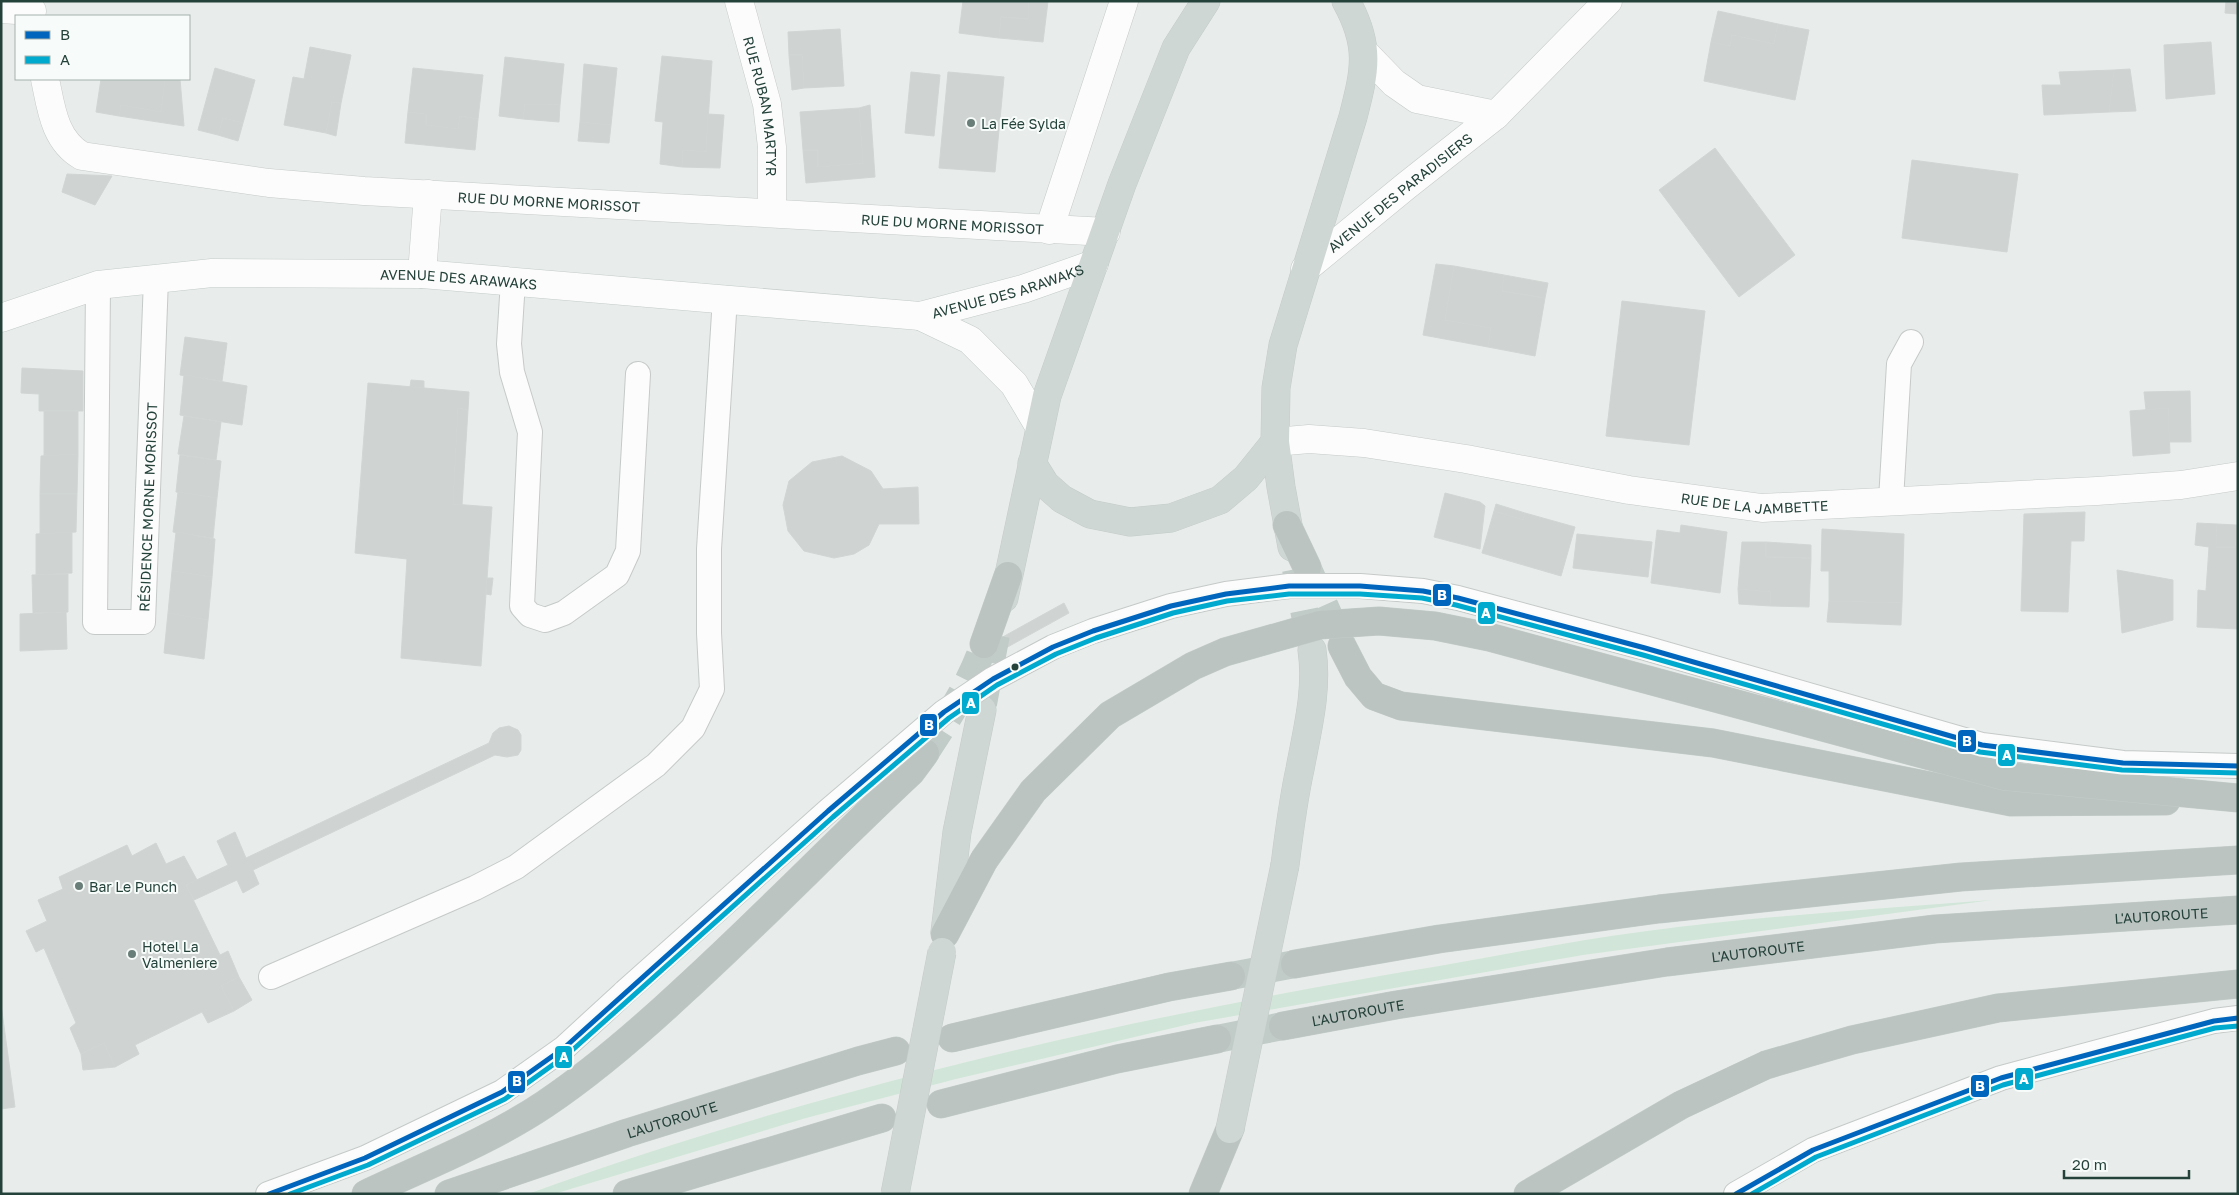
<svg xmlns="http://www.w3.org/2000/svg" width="2239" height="1195" font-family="'Golos Text',sans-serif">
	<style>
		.green { fill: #d1e6d8 }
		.building { fill: #cfd4d2; stroke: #d1d6d4 }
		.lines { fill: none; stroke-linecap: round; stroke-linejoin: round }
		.primary-tunnel { stroke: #c1cbc8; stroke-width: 28; stroke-dasharray: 28 14; stroke-linecap: butt }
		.highway-tunnel { stroke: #c1cbc8; stroke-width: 28; stroke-dasharray: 28 14; stroke-linecap: butt }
		.lane-casing { stroke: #c5cac8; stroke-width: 26 }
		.street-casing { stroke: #c5cac8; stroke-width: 29 }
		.secondary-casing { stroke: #c3cbc8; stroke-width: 29 }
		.primary-casing { stroke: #c3ccc9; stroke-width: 29 }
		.highway-casing { stroke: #c3ccc9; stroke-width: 29 }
		.lane { stroke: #fcfcfc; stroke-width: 24 }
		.street { stroke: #fcfcfc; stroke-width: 28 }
		.secondary { stroke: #fcfcfc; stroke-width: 28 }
		.primary { stroke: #cfd7d5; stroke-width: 28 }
		.highway { stroke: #bcc4c2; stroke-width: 28 }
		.lane-bridge-casing { stroke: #c5cac8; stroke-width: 26; stroke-linecap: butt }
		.primary-bridge-casing { stroke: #c3ccc9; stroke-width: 29; stroke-linecap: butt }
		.highway-bridge-casing { stroke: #c3ccc9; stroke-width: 29; stroke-linecap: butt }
		.lane-bridge { stroke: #fcfcfc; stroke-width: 24 }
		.primary-bridge { stroke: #cfd7d5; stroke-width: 28 }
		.highway-bridge { stroke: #bcc4c2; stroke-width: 28 }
		.bus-1-casing { stroke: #f7fbf9; stroke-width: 9 }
		.bus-2-casing { stroke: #f7fbf9; stroke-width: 9 }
		.bus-1 { stroke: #0065bd; stroke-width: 5 }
		.bus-2 { stroke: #00a9ce; stroke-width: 5 }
		.poi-dot { fill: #697e78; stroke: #f7fbf9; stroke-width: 2 }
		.bus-dot { fill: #24423a; stroke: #f7fbf9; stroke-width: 2 }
		.labels { text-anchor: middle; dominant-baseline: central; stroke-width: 4; stroke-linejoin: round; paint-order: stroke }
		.street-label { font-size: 14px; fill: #24423a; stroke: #f7fbf9 }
		.poi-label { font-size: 14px; fill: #24423a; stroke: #f7fbf9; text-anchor: start }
		.line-badge { stroke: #f7fbf9; stroke-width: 2 }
		.badge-label { font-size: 14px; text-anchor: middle; font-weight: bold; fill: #fff }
	</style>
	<rect width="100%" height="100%" fill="#e8edeb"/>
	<!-- green -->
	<path class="green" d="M1992,900L1583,955L1194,1023L956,1079L806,1118L554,1194H528C823,1087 1131,1017 1439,966C1508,954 1577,940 1647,931C1761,916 1877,909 1992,900Z"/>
	<!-- building -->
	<g class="building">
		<polygon points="963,1 1029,1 1028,19 1001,17 999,38 959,33"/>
		<polygon points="1029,1 1048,1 1043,42 999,38 1001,17 1028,19"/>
		<polygon points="2226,1 2238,1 2238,14 2225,13"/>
		<polygon points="1718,11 1778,24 1774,44 1732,35 1730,46 1711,42"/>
		<polygon points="1778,24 1809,30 1795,100 1704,81 1711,42 1730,46 1732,35 1774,44"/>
		<polygon points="840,29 844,86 804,88 802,55 789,55 788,32"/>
		<polygon points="2211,42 2215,94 2166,99 2164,45"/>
		<polygon points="310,47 351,55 341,103 332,102 326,133 284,125 293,77 304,79"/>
		<polygon points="789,55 802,55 804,88 792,90"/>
		<polygon points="662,56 712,61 706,152 683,150 682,167 660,164 663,122 655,121"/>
		<polygon points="505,57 564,64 560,105 525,104 523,119 499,116"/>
		<polygon points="584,64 617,68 611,125 580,122"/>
		<polygon points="215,68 255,80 243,123 223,118 218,135 198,130"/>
		<polygon points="413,68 483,75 478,119 460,116 458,129 426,125 426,114 408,112"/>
		<polygon points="2130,69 2136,111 2109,112 2114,70"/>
		<polygon points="2114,70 2109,112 2044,115 2042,85 2061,85 2059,72"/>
		<polygon points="911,72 940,75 934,136 905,133"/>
		<polygon points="948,72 1004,77 995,172 939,168"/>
		<polygon points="101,79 165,79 161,112 121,105 119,116 96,112"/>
		<polygon points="165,79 180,79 184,126 119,116 121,105 161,112"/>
		<polygon points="332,102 341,103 336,136 326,133"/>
		<polygon points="525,104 560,105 559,122 523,119"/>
		<polygon points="870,105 875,177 806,183 803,150 818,150 818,167 863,163 859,108"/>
		<polygon points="859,108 863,163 818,167 818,150 803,150 800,112"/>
		<polygon points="408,112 426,114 426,125 458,129 460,116 478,119 475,150 405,143"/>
		<polygon points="708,114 724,115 720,168 682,167 683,150 706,152"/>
		<polygon points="223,118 243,123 238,141 218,135"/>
		<polygon points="580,122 611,125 609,143 578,141"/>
		<polygon points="1715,148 1795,255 1739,297 1659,190"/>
		<polygon points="1912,160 2018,174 2007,252 1902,238"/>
		<polygon points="67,174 112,176 95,205 62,192"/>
		<polygon points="1436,264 1454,266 1445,320 1491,328 1488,347 1423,335"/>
		<polygon points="1454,266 1504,275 1502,291 1545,298 1535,356 1488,347 1491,328 1445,320"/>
		<polygon points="1504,275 1548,283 1545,298 1502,291"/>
		<polygon points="1622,301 1705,311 1689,445 1606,436"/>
		<polygon points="185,337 227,343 222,381 180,375"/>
		<polygon points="22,368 83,371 83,411 39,411 39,394 21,393"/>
		<polygon points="184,375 247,386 242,425 180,415"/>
		<polygon points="411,380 424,381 424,388 410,387"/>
		<polygon points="368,383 469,392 468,410 458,408 453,504 492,507 481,666 401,658 407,559 355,553"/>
		<polygon points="2190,391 2191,442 2169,442 2168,408 2146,410 2144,392"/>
		<polygon points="458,408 468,410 462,505 453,504"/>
		<polygon points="2168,408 2170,453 2133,456 2130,411"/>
		<polygon points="44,411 78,411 78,454 44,456"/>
		<polygon points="184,416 221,422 216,460 178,454"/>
		<polygon points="78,454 77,494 40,494 41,456"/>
		<polygon points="180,455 221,461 217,498 176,492"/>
		<polygon points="842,456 871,471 883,489 918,487 919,524 879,524 869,545 854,554 834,558 804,551 788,531 783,505 789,481 812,462"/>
		<polygon points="178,492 217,498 213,538 173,532"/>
		<polygon points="1445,493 1480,502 1485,506 1480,549 1434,537"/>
		<polygon points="40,494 77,494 76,532 40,534"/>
		<polygon points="1496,504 1525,513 1523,520 1494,511"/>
		<polygon points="1494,511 1523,520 1525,513 1575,527 1561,576 1482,553"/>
		<polygon points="2085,512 2084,541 2071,541 2068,612 2021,611 2024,514"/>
		<polygon points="2197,523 2217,524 2216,547 2235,547 2236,525 2238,525 2238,629 2197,627 2198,590 2206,591 2209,547 2195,545"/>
		<polygon points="2217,524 2236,525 2235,547 2216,547"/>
		<polygon points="1681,525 1727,532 1720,593 1651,583 1657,530 1680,533"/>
		<polygon points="1822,529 1904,534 1902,603 1829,601 1829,571 1821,571"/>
		<polygon points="72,532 72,573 36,575 36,534"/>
		<polygon points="176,532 215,539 212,577 172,571"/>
		<polygon points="1577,534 1652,542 1648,577 1573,568"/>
		<polygon points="1742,542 1766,542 1766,557 1811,558 1809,607 1771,606 1770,592 1738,589"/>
		<polygon points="1766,542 1811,545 1811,558 1766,557"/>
		<polygon points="2117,570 2173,580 2173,620 2122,633"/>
		<polygon points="172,571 212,577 208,620 168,613"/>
		<polygon points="68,574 68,612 33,613 32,575"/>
		<polygon points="487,578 493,578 491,595 486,594"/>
		<polygon points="1738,589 1770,592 1771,606 1739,604"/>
		<polygon points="1829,601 1902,603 1901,625 1827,622"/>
		<polygon points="1064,603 1069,613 1004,649 999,639"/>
		<polygon points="66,612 67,649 20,651 20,614"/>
		<polygon points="168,613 208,620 204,659 164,653"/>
		<polygon points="509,726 518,730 521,735 521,750 518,755 507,757 495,755 253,870 259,884 243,893 237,880 194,900 186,885 228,865 217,841 235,832 246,858 489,743 493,733 499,728"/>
		<polygon points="156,843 166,864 184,856 197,880 186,885 220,955 228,951 239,977 221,986 234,1011 208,1023 202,1012 135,1045 139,1054 115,1067 104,1043 81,1054 70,1028 76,1023 44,948 36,952 26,931 47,921 38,900 63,889 59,877 127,845 132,856"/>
		<polygon points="239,977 252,1000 234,1011 221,986"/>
		<polygon points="1,1004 15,1107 1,1109"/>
		<polygon points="104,1043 115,1067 83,1070 81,1054"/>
	</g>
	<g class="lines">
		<!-- primary-tunnel -->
		<g class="primary-tunnel">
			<polyline points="1296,569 1312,650"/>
			<polyline points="983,704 996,634"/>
		</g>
		<!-- highway-tunnel -->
		<g class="highway-tunnel">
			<polyline points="1307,567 1342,645"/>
			<path d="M925,753C948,718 971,683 984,644"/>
			<polyline points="1231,976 1295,964"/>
			<polyline points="1217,1039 1283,1026"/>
		</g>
		<!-- lane casing -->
		<g class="lane-casing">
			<g id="lane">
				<polyline points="513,281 509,344 512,372 530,432 522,606 530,615 545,620 564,613 617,575 628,551 638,374"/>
				<path id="s1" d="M98,285L95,622H143L156,279"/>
				<polyline points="1891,500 1899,364 1911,342"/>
				<polyline points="271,977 475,888 516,867 656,765 693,728 712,689 709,633 709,549 725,298"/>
				<polyline points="268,1194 365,1158 502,1092 564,1048 625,992"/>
				<polyline points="1736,1194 1813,1150 2001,1078 2214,1021 2238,1018"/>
			</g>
		</g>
		<!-- street casing -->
		<g class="street-casing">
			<g id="street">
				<path id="s2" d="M739,1L767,104L772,147V212"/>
				<polyline points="1,9 32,11"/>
				<polyline points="1364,52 1394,83 1417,99 1496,115"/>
				<path id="s3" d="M45,79C51,107 54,140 82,156L269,183L364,191L1106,232"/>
				<polyline points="1049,230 1124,1"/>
				<path id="s4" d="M1305,269L1406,186L1496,115L1608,1"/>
				<polyline points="422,274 428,194"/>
				<path id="s5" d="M1275,442L1309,439L1364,443L1466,459L1629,490L1762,508L2097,491L2181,485L2238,476"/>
			</g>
		</g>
		<!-- secondary casing -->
		<g class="secondary-casing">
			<g id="secondary">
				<polyline points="920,316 970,340 1014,384 1039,426"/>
				<path id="s6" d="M1,318L98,285L212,273L422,274L920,316L1023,289L1094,264"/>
			</g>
		</g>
		<!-- primary casing -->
		<g class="primary-casing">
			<g id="primary">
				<polyline points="1032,463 1045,484 1062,499 1090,514 1130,522 1171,518 1220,500 1246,478 1275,442"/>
				<path d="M1292,547L1281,487L1275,442L1276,388L1283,345L1353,117C1365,70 1371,46 1346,1"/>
				<polyline points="1004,598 1047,396 1122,184 1176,48 1206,1"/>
				<path d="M1285,865C1289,833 1293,801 1300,769C1307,731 1318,690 1312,650"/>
				<polyline points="945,932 957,832 982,710"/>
			</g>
		</g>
		<!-- highway casing -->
		<g class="highway-casing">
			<g id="highway">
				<polyline points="1287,525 1307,567"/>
				<polyline points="984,644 1008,576"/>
				<polyline points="1342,646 1358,677 1374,696 1401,706 1713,743 2011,802 2166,801"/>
				<polyline points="945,934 984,860"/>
				<polyline points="1295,964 1439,939 1659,909 1961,877 2238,860"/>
				<path id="s7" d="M1283,1026L1396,1005L1667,962L1935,929L2238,910"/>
				<polyline points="952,1038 1169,987 1231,976"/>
				<polyline points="941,1104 1117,1059 1217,1039"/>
				<path d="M366,1194C425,1166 490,1141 545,1104C594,1071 639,1032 682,992C760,921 834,844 911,772L925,753"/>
				<path id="s8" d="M449,1194L627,1133L858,1061L896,1051"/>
				<polyline points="627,1194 882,1118"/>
				<polyline points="1203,1194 1230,1129"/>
				<polyline points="1528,1194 1681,1105 1766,1065 1852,1040 1998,1008 2238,984"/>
			</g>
		</g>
		<!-- lane -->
		<use href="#lane" class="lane"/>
		<!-- street -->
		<use href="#street" class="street"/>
		<!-- secondary -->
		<use href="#secondary" class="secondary"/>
		<!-- primary -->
		<use href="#primary" class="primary"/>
		<!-- highway -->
		<use href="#highway" class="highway"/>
		<!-- lane-bridge casing -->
		<g class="lane-bridge-casing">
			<polyline id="lane-bridge" points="625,992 828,811 944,712 993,679 1053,647 1093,631 1171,606 1226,594 1289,586 1360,586 1423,591 1458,598 1645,648 1982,745 2123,763 2238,766"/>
		</g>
		<!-- primary-bridge casing -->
		<g class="primary-bridge-casing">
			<g id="primary-bridge">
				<polyline points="1230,1129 1285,865"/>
				<polyline points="895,1194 942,952"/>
			</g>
		</g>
		<!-- highway-bridge casing -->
		<g class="highway-bridge-casing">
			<polyline id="highway-bridge" points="984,860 1033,791 1110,715 1193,666 1225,652 1320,625 1379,621 1435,626 1489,637 2004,776 2238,798"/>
		</g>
		<!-- lane-bridge -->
		<use href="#lane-bridge" class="lane-bridge"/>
		<!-- primary-bridge -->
		<use href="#primary-bridge" class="primary-bridge"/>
		<!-- highway-bridge -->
		<use href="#highway-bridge" class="highway-bridge"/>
		<!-- bus-1 casing -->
		<g class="bus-1-casing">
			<g id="bus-1">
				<polyline points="269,1194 365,1158 502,1092 564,1048 828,811 944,712 993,679 1053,647 1093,631 1171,606 1226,594 1289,586 1360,586 1423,591 1458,598 1645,648 1982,745 2123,763 2238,766"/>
				<polyline points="1736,1194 1813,1150 2001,1078 2214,1021 2238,1018"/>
			</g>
		</g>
		<!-- bus-2 casing -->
		<g class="bus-2-casing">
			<g id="bus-2">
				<polyline points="290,1194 368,1165 505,1099 568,1054 833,817 949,718 997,685 1056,654 1096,638 1173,613 1227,601 1289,594 1360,594 1422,598 1456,605 1643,655 1980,752 2122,770 2238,773"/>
				<polyline points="1752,1194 1816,1157 2003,1085 2215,1028 2238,1026"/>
			</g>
		</g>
		<!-- bus-1 -->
		<use href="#bus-1" class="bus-1"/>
		<!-- bus-2 -->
		<use href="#bus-2" class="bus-2"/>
	</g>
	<!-- markers -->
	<g class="poi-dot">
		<circle cx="971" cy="123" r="5"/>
		<circle cx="79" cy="886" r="5"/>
		<circle cx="132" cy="954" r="5"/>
	</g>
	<circle class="bus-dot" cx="1015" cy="667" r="4.5"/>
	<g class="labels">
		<!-- street labels -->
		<g class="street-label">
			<text stroke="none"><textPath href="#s2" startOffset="108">RUE RUBAN MARTYR</textPath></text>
			<text stroke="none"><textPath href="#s4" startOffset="122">AVENUE DES PARADISIERS</textPath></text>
			<text stroke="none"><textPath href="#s3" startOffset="558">RUE DU MORNE MORISSOT</textPath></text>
			<text stroke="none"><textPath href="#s3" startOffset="962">RUE DU MORNE MORISSOT</textPath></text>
			<text stroke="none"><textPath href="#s6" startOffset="464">AVENUE DES ARAWAKS</textPath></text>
			<text stroke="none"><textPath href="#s6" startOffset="1018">AVENUE DES ARAWAKS</textPath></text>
			<text stroke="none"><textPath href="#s5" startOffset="485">RUE DE LA JAMBETTE</textPath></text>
			<text stroke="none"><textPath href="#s1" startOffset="500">RÉSIDENCE MORNE MORISSOT</textPath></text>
			<text stroke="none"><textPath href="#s7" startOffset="886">L'AUTOROUTE</textPath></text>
			<text stroke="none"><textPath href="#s7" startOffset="481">L'AUTOROUTE</textPath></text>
			<text stroke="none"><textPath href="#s7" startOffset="76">L'AUTOROUTE</textPath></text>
			<text stroke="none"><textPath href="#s8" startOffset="235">L'AUTOROUTE</textPath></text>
		</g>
		<!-- poi labels -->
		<g class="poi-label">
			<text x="981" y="123">La Fée Sylda</text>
			<text x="89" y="886">Bar Le Punch</text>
			<text x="142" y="946">Hotel La<tspan x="142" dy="16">Valmeniere</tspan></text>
		</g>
	</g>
	<g class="line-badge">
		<rect x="1432" y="583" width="20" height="24" rx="5" fill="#0065bd"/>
		<rect x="1477" y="601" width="19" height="24" rx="5" fill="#00a9ce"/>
		<rect x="961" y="691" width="19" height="24" rx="5" fill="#00a9ce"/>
		<rect x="919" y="713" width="19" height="24" rx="5" fill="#0065bd"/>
		<rect x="1957" y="729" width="20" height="24" rx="5" fill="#0065bd"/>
		<rect x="1997" y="743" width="19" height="24" rx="5" fill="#00a9ce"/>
		<rect x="554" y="1045" width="19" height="24" rx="5" fill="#00a9ce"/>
		<rect x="2014" y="1067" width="20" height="24" rx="5" fill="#00a9ce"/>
		<rect x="507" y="1070" width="19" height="24" rx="5" fill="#0065bd"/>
		<rect x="1970" y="1074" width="20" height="24" rx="5" fill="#0065bd"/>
	</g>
	<g class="badge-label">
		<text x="1442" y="600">B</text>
		<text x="1486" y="618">A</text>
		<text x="971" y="708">A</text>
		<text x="929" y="730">B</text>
		<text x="1967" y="746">B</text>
		<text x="2007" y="760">A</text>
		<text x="564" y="1062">A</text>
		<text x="2024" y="1084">A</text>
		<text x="517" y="1086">B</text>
		<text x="1980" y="1091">B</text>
	</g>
	<!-- border -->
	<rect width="2239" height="1195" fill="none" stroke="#24423a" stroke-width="5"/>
	<!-- legend -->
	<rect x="15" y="15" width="175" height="65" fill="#f7fbf9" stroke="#a3b1ad"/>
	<rect x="25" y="31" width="25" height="8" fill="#0065bd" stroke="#a3b1ad"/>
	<text x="60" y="40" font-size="15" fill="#24423a">B</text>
	<rect x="25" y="56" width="25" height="8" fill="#00a9ce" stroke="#a3b1ad"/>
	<text x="60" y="65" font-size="15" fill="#24423a">A</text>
	<!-- scale -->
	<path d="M2064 1170v8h125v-8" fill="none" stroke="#24423a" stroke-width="2.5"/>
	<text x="2072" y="1170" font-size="15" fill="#24423a" stroke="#f7fbf9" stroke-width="4" paint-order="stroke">20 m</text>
</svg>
